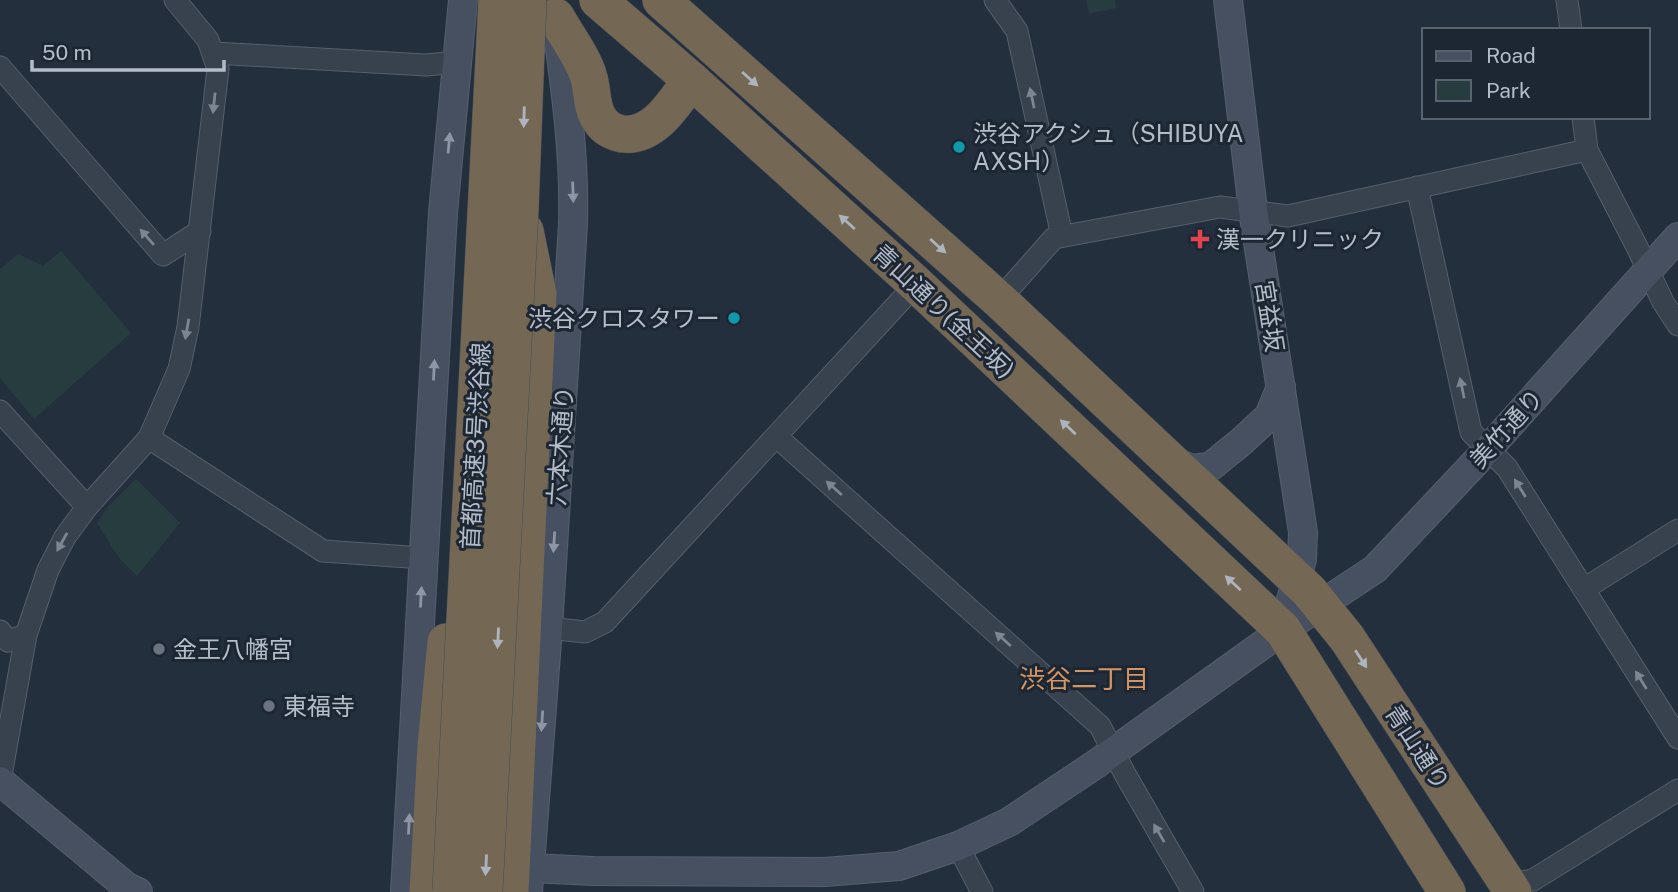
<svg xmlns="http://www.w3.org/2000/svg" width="1678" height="892" font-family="'Public Sans','Noto Sans JP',sans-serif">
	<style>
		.green { fill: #263c3f }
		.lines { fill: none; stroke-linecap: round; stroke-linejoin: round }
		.street-casing { stroke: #565f6c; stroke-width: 23 }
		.secondary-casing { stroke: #565f6c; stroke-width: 30 }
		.highway-casing { stroke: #434c59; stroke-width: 38 }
		.street { stroke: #38414e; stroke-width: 21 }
		.secondary { stroke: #465061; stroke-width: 28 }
		.highway { stroke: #746855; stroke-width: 37 }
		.highway-bridge-casing { stroke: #434c59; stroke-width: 38; stroke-linecap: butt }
		.highway-bridge { stroke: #746855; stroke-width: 37 }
		.oneway { fill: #aeb4bd }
		.oneway2 { fill: #7c8592 }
		.oneway3 { fill: #8e96a5 }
		.culture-dot { fill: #0f9aa8; stroke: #1d2633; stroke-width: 2.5 }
		.health-dot { fill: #e0444e; stroke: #1d2633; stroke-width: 2.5 }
		.worship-dot { fill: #6b7280; stroke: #1d2633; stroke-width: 2.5 }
		.labels { text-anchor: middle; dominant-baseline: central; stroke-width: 6; stroke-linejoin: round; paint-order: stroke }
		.poi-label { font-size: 24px; fill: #b4bcc9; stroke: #1d2633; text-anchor: start }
		.street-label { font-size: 24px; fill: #b4bcc9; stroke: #1d2633 }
		.neighbourhood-label { font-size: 26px; fill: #d59563; stroke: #1d2633 }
	</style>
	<rect width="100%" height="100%" fill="#242f3e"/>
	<!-- green -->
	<g class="green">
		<polygon points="1086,0 1115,0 1116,8 1089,14"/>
		<polygon points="61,251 131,333 34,419 0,378 0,269 18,254 43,266"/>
		<polygon points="136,479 180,523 137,576 119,558 97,523 105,510"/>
	</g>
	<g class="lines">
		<!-- street casing -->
		<g class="street-casing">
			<g id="street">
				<polyline points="995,0 1017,31 1062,236"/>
				<polyline points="1567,0 1571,30"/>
				<polyline points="214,53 426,65 457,62"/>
				<polyline points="0,67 163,255 200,231"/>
				<polyline points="1583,117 1587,150 1637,247 1663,302 1678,325"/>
				<polyline points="1417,187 1471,432 1507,468 1678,738"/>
				<polyline points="999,300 1054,238 1220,207 1288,216 1587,150"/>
				<polyline points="0,411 87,507"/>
				<polyline points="777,437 1100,726 1125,774 1193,892"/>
				<polyline points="149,438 323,551 423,558"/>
				<polyline points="1584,589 1678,530"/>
				<polyline points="548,628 585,632 605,622 916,284"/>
				<polyline points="0,631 8,641 26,635"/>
				<polyline points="0,781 26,635 48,570 65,537 87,507 149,438 179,369 188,327 218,69 208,40 175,0"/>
				<polyline points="958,846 982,892"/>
				<polyline points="1503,876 1516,883 1533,880 1678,790"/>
			</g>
		</g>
		<!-- secondary casing -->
		<g class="secondary-casing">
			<g id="secondary">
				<polyline points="1228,0 1253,210 1303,532 1302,559 1283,630"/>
				<polyline points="1170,459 1191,469 1210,467 1241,442 1269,416 1281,387"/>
				<polyline points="0,781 127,887 138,892"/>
				<polyline points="531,868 593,871 825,872 899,866 958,846 1009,822 1096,764 1283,630 1375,569 1488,449 1678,237"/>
				<polyline points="405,892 443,213 463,0"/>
				<path d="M528,892L548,628L573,224C575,158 566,92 557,27"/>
			</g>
		</g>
		<!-- highway casing -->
		<g class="highway-casing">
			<g id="highway">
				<polyline points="598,0 691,80 916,284 1283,630 1447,892"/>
				<polyline points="661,0 999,300 1309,591 1347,638 1513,892"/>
				<path d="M556,17C566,35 584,59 589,78C593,92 591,108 600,120C605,128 613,132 622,134C654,138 675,102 691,80"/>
				<polyline points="428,892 436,746 446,642"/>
				<polyline points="510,892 538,294 525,231"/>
			</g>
		</g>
		<!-- street -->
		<use href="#street" class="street"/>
		<!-- secondary -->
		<use href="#secondary" class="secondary"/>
		<!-- highway -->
		<use href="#highway" class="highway"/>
		<!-- highway-bridge casing -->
		<g class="highway-bridge-casing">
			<g id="highway-bridge">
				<polyline points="451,890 497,0"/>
				<polyline points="484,892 520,210 528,0"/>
			</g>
		</g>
		<!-- highway-bridge -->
		<use href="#highway-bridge" class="highway-bridge"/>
	</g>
	<!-- one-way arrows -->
	<defs><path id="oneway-solid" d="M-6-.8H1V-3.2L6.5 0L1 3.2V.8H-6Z" transform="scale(1.75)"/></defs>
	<g class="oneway">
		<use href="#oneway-solid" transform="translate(750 79) rotate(42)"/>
		<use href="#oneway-solid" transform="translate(524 117) rotate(92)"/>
		<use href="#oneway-solid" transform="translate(847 222) rotate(-138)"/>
		<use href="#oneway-solid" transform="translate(938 246) rotate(42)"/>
		<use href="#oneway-solid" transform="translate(1068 427) rotate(-137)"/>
		<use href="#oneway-solid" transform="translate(1233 583) rotate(-137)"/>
		<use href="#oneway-solid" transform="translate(498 638) rotate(93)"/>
		<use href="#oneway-solid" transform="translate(1361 659) rotate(57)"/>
		<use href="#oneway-solid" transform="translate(486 865) rotate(93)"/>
	</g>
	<g class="oneway2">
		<use href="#oneway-solid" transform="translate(1032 98) rotate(-102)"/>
		<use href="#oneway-solid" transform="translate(214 103) rotate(96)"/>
		<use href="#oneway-solid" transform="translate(147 237) rotate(-131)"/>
		<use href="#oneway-solid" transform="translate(187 329) rotate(100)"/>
		<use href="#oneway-solid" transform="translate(1462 388) rotate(-102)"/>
		<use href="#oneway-solid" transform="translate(834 488) rotate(-138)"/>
		<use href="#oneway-solid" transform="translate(1520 488) rotate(-122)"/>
		<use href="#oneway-solid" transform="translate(62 542) rotate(119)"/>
		<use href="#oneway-solid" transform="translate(1003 639) rotate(-138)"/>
		<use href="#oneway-solid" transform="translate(1641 680) rotate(-122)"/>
		<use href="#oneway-solid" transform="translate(1159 833) rotate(-120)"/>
	</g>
	<g class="oneway3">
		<use href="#oneway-solid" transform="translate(449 143) rotate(-85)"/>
		<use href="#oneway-solid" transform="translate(573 192) rotate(88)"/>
		<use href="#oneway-solid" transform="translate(434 370) rotate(-87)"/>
		<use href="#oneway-solid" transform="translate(554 542) rotate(94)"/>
		<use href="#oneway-solid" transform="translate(421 597) rotate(-87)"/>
		<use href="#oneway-solid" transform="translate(542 721) rotate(94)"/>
		<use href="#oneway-solid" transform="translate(409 824) rotate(-87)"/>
	</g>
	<!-- markers -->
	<g class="culture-dot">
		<circle cx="959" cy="147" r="7"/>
		<circle cx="734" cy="318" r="7"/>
	</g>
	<path class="health-dot" d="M1196.5 228.5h7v7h7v7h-7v7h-7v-7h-7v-7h7z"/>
	<g class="worship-dot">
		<circle cx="159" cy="649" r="7"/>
		<circle cx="269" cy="706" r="7"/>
	</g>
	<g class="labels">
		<!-- poi labels -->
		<g class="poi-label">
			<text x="973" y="133">渋谷アクシュ（SHIBUYA<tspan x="973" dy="28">AXSH）</tspan></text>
			<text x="1216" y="239">漢一クリニック</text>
			<text x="720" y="318" text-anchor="end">渋谷クロスタワー</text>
			<text x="173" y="649">金王八幡宮</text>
			<text x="283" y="706">東福寺</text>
		</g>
		<!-- street labels -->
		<g class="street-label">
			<text transform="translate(944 311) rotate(43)">青山通り(金王坂)</text>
			<text transform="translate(1270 316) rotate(81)">宮益坂</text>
			<text transform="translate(1506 428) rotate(-48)">美竹通り</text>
			<text transform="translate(475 446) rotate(-87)">首都高速3号渋谷線</text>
			<text transform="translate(560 446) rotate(-86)">六本木通り</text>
			<text transform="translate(1418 747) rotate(57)">青山通り</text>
		</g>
		<!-- neighbourhood labels -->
		<g class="neighbourhood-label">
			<text x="1084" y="678">渋谷二丁目</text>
		</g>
	</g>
	<!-- legend -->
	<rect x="1422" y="28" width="228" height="91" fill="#1d2633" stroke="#59626f" stroke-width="2"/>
	<rect x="1436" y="51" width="35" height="10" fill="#465061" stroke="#59626f" stroke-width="2"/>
	<text x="1486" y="63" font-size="21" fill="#b4bcc9">Road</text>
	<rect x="1436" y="80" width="35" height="21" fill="#263c3f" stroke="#59626f" stroke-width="2"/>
	<text x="1486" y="98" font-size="21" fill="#b4bcc9">Park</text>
	<!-- scale -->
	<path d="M32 60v10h192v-10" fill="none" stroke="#b4bcc9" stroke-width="3.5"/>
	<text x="42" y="60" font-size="21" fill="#b4bcc9" stroke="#1d2633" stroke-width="5" paint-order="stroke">50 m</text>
</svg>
